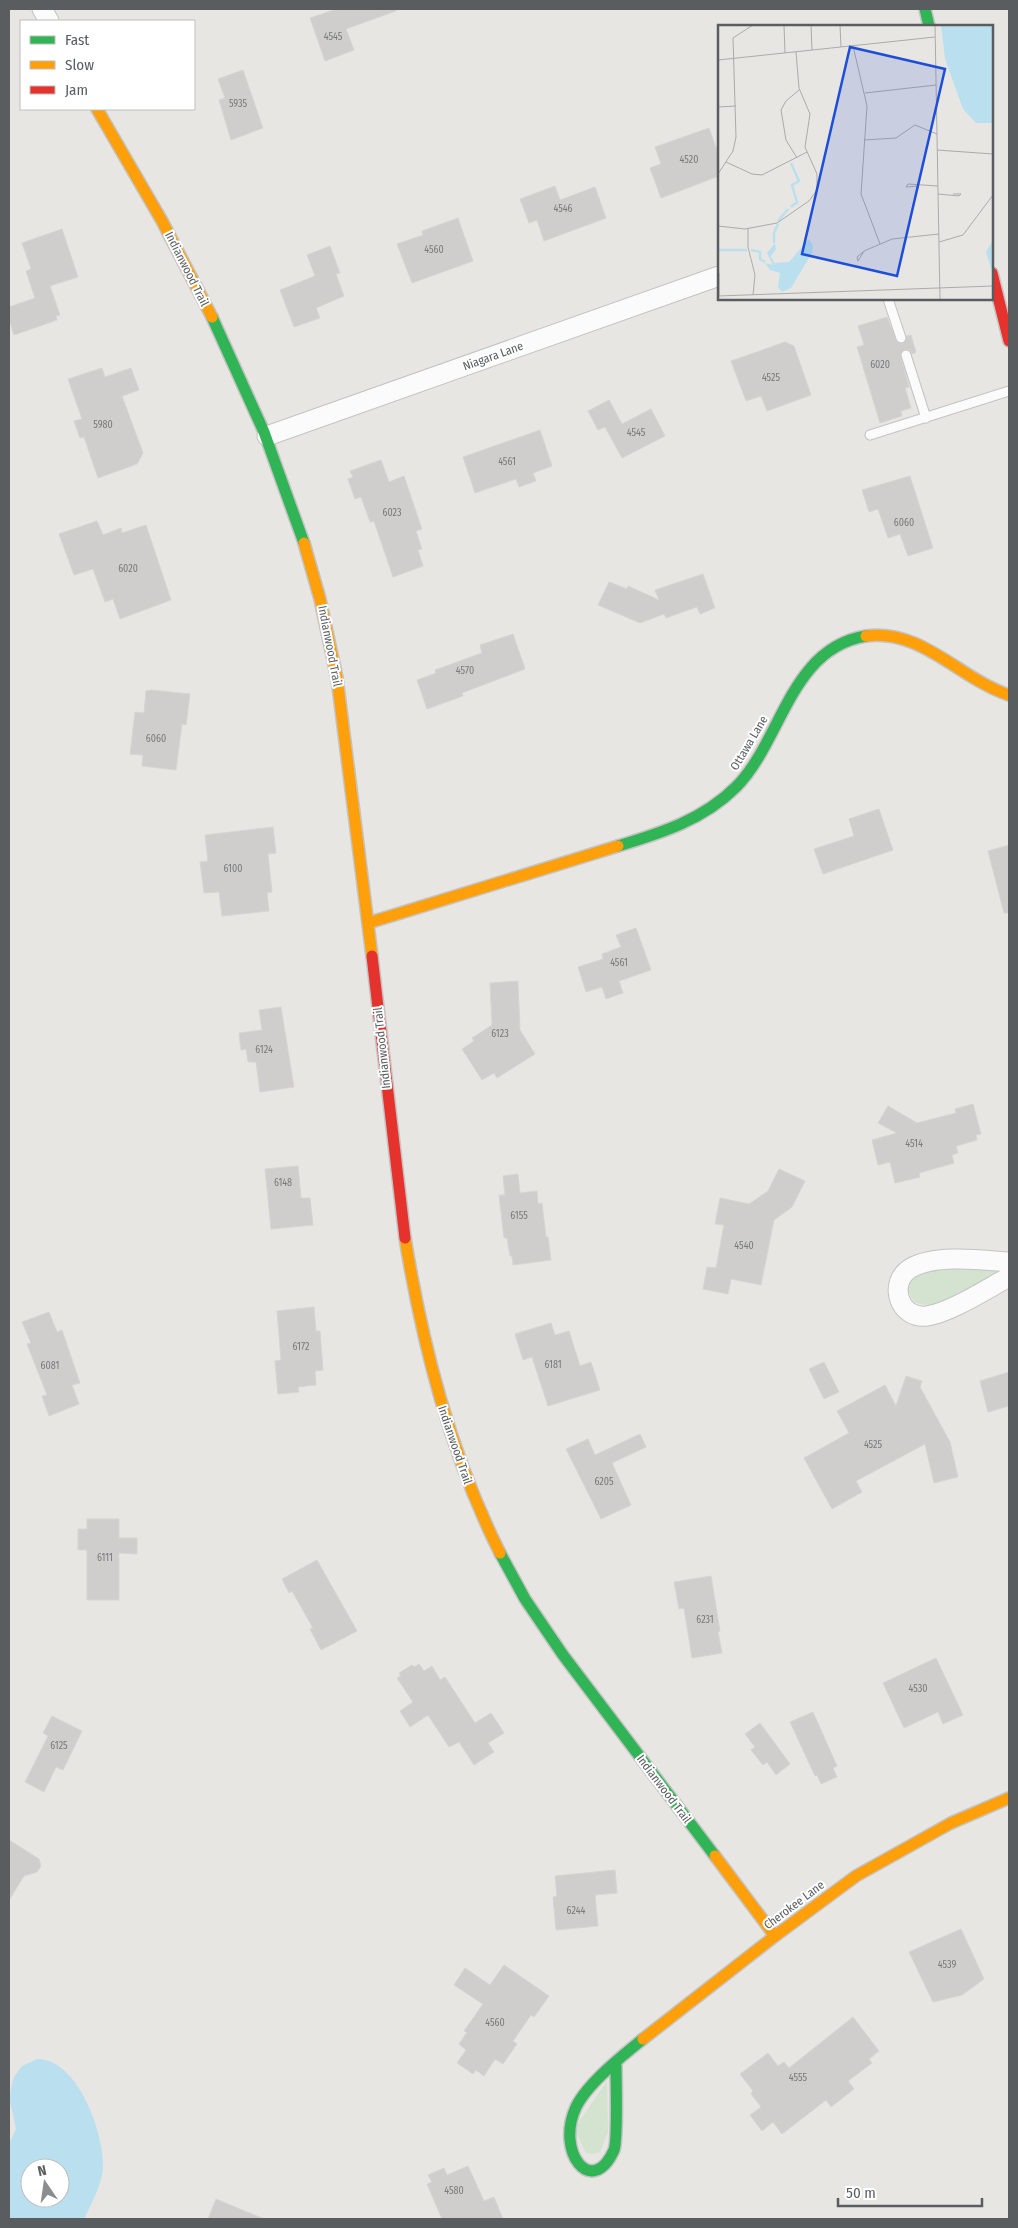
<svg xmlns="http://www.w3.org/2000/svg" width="1018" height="2228" font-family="'Fira Sans Condensed',sans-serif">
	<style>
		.green { fill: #d4e3cf }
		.water { fill: #bae0ef; fill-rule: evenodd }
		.building { fill: #d0cecc; stroke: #d7d5d2 }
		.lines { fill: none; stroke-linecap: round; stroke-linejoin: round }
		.lane-casing { stroke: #c4c3c3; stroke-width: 11 }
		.street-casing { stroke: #c4c3c3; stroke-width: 21 }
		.fast-casing { stroke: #c3c3c3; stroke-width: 14 }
		.slow-casing { stroke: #c3c3c3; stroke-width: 14 }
		.jam-casing { stroke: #c3c3c3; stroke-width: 14 }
		.lane { stroke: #fcfbfb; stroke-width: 9 }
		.street { stroke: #fcfbfb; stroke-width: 19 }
		.fast { stroke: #30b455; stroke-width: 11 }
		.slow { stroke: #ff9f0a; stroke-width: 11 }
		.jam { stroke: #e5322d; stroke-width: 11 }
		.labels { text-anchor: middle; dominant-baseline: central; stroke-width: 4; stroke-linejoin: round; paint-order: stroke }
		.number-label { font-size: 10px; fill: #787a7c }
		.street-label { font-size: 12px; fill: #595d60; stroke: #fff }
		.inset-river { fill: none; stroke: #bae0ef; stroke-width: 2.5 }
		.inset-road { fill: none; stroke: #ababaa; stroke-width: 1 }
		.view { fill: #1d4ed8; fill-opacity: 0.15; stroke: #1d4ed8; stroke-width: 2.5 }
		.inset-edge { fill: none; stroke: #595d60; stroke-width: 2.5 }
	</style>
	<rect width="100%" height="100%" fill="#e8e6e2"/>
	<!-- green -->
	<g class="green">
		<path d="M949,1268L1005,1269C984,1281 934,1318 913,1300C895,1275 933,1270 949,1268Z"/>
		<polygon points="607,2081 608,2132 600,2152 593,2154 586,2153 574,2129"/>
	</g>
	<!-- water -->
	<path class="water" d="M37,2059C78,2058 105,2135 103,2169C101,2187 91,2204 84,2219H9V2144L16,2129L10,2101L11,2088L14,2077L22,2066ZM30,2168H60V2198H30Z"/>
	<!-- building -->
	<g class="building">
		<polygon points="337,9 396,9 396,11 346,29 354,50 325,61 310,18"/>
		<polygon points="243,70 263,128 231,140 219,100 225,98 218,79"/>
		<polygon points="709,128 719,156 719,176 661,198 650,168 661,164 655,147"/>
		<polygon points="555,186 560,200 595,187 606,218 544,241 537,220 529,223 520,199"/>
		<polygon points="458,218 473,261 412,283 397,244 423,235 422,231"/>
		<polygon points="62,229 78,277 50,286 60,315 56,316 57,320 14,335 9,319 9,307 35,298 26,271 31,269 22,243"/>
		<polygon points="330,246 340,273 336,274 344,296 316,308 320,318 294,327 280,290 315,276 307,255"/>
		<polygon points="887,317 897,342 903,344 907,336 911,335 916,352 912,354 910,350 905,349 900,354 909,387 905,388 911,408 901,411 902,416 880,423 857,347 864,345 858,326"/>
		<polygon points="785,342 794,346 811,395 767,411 761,396 746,401 731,361"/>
		<polygon points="102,368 105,377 131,368 139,390 122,396 143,453 137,464 98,478 84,437 80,438 74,421 82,419 68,379"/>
		<polygon points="609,400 622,424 651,409 665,436 622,458 605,427 598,430 588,411"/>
		<polygon points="540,430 552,466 533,473 536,481 519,487 516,479 475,493 463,457"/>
		<polygon points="381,460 389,482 404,476 422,529 416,531 422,549 418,550 423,566 393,577 374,521 370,522 361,497 355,499 348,479 353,477 350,471"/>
		<polygon points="910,476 933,548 908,556 900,534 888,538 878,509 869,512 862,490"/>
		<polygon points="97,521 103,535 121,528 122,533 146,525 171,600 120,619 113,599 105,602 93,569 74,575 59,534"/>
		<polygon points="703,574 715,608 700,614 697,607 666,618 664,614 640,623 598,605 609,582 627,589 628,586 659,600 655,590"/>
		<polygon points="513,634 525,669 462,693 463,696 427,709 417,680 436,673 435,670 482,653 480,645"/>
		<polygon points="151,690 190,694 186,725 182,724 176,770 142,766 143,755 130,754 135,712 144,713 146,691"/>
		<polygon points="879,809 893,850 823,874 814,849 854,836 849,819"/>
		<polygon points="273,827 276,853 268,854 272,892 267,893 269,911 222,916 219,892 204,893 200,862 208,861 205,835"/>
		<polygon points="1009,845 1009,913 1004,913 988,851"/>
		<polygon points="636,928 651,970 619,981 623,993 606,999 602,987 586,992 578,967 603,959 602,954 621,947 616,935"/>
		<polygon points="518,981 520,1030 535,1054 497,1078 494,1073 482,1080 462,1049 474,1041 472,1038 492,1025 490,983"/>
		<polygon points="281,1007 294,1087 260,1092 256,1062 248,1062 246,1049 241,1050 239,1033 262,1030 259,1010"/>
		<polygon points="973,1104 981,1134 976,1135 977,1140 956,1146 958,1153 952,1155 954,1163 919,1173 920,1177 895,1183 890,1162 878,1165 872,1140 897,1133 878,1123 888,1106 917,1123 956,1113 955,1109"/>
		<polygon points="298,1166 301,1198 310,1198 313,1225 271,1229 265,1169"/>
		<polygon points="779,1169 805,1181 792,1207 774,1220 761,1285 731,1279 728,1294 703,1289 707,1267 716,1268 724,1225 715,1224 720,1198 749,1204 768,1191"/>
		<polygon points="518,1174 520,1193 537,1191 538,1204 542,1203 546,1237 548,1237 551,1260 513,1265 512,1256 510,1256 507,1238 504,1238 499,1195 505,1195 503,1176"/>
		<polygon points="314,1307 316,1331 320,1331 323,1370 315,1371 316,1385 298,1387 299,1392 278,1394 275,1361 281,1360 277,1311"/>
		<polygon points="49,1312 57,1332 62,1330 80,1383 72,1385 79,1404 49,1416 42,1396 47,1395 27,1344 31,1343 22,1322"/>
		<polygon points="551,1323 555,1335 569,1331 580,1366 591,1362 600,1390 548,1406 532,1357 523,1360 515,1334"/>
		<polygon points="824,1362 839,1392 824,1399 809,1369"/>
		<polygon points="1009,1372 1009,1406 988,1412 980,1381"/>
		<polygon points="906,1376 922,1381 920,1387 950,1442 958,1477 934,1483 925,1444 856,1481 862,1492 832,1509 804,1458 849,1433 837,1411 885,1385 896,1406"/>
		<polygon points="640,1434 646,1447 612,1463 631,1505 601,1519 566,1449 588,1439 595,1455"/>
		<polygon points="87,1519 119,1519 119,1538 137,1538 137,1554 119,1553 119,1600 87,1600 87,1550 78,1550 78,1529 87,1529"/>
		<polygon points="317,1560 357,1631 321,1650 310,1629 313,1628 292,1591 289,1593 282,1579"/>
		<polygon points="711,1576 720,1631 718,1632 722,1653 692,1658 684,1608 679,1609 674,1582"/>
		<polygon points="936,1658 963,1715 943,1724 938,1712 904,1728 883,1683"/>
		<polygon points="419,1664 424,1671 432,1666 440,1680 445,1677 475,1723 491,1713 504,1733 488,1743 494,1752 474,1765 459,1742 449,1747 428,1715 410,1727 400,1711 413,1702 397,1678 401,1676 399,1673 412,1665 414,1667"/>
		<polygon points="813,1712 837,1766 833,1768 837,1777 821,1784 817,1775 815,1776 790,1722"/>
		<polygon points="52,1716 82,1731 63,1770 56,1767 44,1792 25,1782 48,1736 43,1733"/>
		<polygon points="760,1723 790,1764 776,1775 767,1762 763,1765 751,1750 755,1747 745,1734"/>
		<polygon points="9,1840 39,1859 41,1866 37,1872 24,1876 9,1900"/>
		<polygon points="615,1870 617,1893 595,1895 598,1926 556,1930 553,1897 557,1896 555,1876"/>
		<polygon points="961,1929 984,1979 962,1995 933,2002 909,1952"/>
		<polygon points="504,1965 549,1996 534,2017 531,2015 513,2041 517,2044 503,2064 495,2059 484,2076 476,2070 473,2074 457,2063 466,2050 459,2044 467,2032 464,2031 483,2004 454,1985 465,1968 490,1985"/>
		<polygon points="853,2017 879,2051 869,2059 872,2063 848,2081 854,2089 831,2107 826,2100 782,2134 773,2122 762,2131 750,2115 761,2107 751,2094 753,2091 740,2074 768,2053 778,2066 784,2062 789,2068"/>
		<polygon points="468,2166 484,2201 494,2197 503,2219 442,2219 427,2184 432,2182 428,2175 444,2168 447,2175"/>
		<polygon points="216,2199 264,2219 208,2219"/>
	</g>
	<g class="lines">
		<!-- lane casing -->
		<g class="lane-casing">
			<g id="lane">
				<polyline points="888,299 901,338"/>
				<polyline points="906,355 926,418"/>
				<polyline points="870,435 1009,391"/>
			</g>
		</g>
		<!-- street casing -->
		<g class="street-casing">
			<g id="street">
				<polyline points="42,9 49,21"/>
				<polyline points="267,436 719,276"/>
				<path d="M1009,1262C981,1260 936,1254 911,1268C887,1282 899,1320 927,1316C950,1313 988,1288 1009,1277"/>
			</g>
		</g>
		<!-- fast casing -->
		<g class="fast-casing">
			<g id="fast">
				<polyline points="925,9 929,26"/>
				<polyline points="212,317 264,432 304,543"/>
				<path d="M618,846C661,833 703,820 736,787C782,741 790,648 866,636"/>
				<polyline points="500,1553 525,1599 563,1655 715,1856"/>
				<path d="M616,2066C616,2081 618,2140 614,2150C592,2199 555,2152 576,2107C587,2084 623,2055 643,2039"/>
			</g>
		</g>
		<!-- slow casing -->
		<g class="slow-casing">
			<g id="slow">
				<polyline points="97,109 162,221 212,317"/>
				<polyline points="304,543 320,599 337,678 372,956"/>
				<path d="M866,636C921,628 960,679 1009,695"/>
				<polyline points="368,923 618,846"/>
				<path d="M405,1238C423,1347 450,1453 500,1553"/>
				<polyline points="715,1856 775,1936"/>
				<polyline points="643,2039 775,1936 856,1876 951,1823 1009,1798"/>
			</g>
		</g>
		<!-- jam casing -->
		<g class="jam-casing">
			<g id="jam">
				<polyline points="992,273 1009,341"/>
				<polyline points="372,956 405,1238"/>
			</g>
		</g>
		<!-- lane -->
		<use href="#lane" class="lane"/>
		<!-- street -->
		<use href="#street" class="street"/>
		<!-- fast -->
		<use href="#fast" class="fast"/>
		<!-- slow -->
		<use href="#slow" class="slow"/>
		<!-- jam -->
		<use href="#jam" class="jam"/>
	</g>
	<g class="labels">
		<!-- number labels -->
		<g class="number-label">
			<text x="333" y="37">4545</text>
			<text x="238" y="104">5935</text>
			<text x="689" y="160">4520</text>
			<text x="563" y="209">4546</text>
			<text x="434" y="250">4560</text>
			<text x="880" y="365">6020</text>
			<text x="771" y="378">4525</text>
			<text x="103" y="425">5980</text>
			<text x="636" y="433">4545</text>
			<text x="507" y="462">4561</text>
			<text x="392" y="513">6023</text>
			<text x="904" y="523">6060</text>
			<text x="128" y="569">6020</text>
			<text x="465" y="671">4570</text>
			<text x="156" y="739">6060</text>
			<text x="233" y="869">6100</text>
			<text x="619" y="963">4561</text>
			<text x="500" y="1034">6123</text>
			<text x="264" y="1050">6124</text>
			<text x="914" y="1144">4514</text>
			<text x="283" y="1183">6148</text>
			<text x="519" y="1216">6155</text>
			<text x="744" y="1246">4540</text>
			<text x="301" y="1347">6172</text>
			<text x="553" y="1365">6181</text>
			<text x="50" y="1366">6081</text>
			<text x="873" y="1445">4525</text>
			<text x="604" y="1482">6205</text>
			<text x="105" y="1558">6111</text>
			<text x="705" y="1620">6231</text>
			<text x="918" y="1689">4530</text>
			<text x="59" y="1746">6125</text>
			<text x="576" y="1911">6244</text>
			<text x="947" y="1965">4539</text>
			<text x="495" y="2023">4560</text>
			<text x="798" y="2078">4555</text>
			<text x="454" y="2191">4580</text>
		</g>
		<!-- street labels -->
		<g class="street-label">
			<text transform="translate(187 269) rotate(63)">Indianwood Trail</text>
			<text transform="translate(493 356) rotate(-20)">Niagara Lane</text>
			<text transform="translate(330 646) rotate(79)">Indianwood Trail</text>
			<text transform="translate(749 743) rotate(-59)">Ottawa Lane</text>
			<text transform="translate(382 1048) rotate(-96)">Indianwood Trail</text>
			<text transform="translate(455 1445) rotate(71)">Indianwood Trail</text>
			<text transform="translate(664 1789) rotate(53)">Indianwood Trail</text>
			<text transform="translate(794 1905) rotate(-37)">Cherokee Lane</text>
		</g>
	</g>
	<!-- overview -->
	<g transform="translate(718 25)">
		<rect width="275" height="275" fill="#e8e6e2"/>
		<path d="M223,0H275V98H258L245,84L227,34ZM91,214L95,221L94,228L73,263L64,267L60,262L62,248L52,245L47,238L55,240L49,228L57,218L58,224L53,231L56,238L71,237ZM275,215V250L268,227Z" fill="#bae0ef"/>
		<path class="inset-river" d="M73,182L79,177L74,160L81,156L73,138M60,196L70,184M56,218V208L60,199M0,225H29M33,225L42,227V234L47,237"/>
		<path class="inset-road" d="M66,0L67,28M93,0L94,25M122,0L123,22M217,0L222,275M135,21L149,81L143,169L162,219M0,35L217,12M147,68L218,60M0,82L18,81M146,115L178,113L197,100L219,109M219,125L275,129M79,133L68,115L63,85L68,76L81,65M8,137L34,149L44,150L89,127M0,149L15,126L18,112L15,13L35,0M201,161L188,162L190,159L220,161M220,169L241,171L243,169H235M0,201L27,204L59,198L91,176L99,165V149L87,122L92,89L81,63L78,27M30,203V222L37,250L35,270M221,217L245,210L275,170M145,227L139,232L140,236L146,226L174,214L221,209M0,271L275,261M1,271V248"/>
		<path class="view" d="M132,22L227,44L179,251L84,229Z"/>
		<rect width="275" height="275" class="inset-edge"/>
	</g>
	<!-- border -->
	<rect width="1018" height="2228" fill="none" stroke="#595d60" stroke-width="20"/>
	<!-- legend -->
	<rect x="20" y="20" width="175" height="90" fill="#ffffff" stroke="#bdbebf"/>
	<rect x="30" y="36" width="25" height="8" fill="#30b455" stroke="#bdbebf"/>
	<text x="65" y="45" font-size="15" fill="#595d60">Fast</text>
	<rect x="30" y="61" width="25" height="8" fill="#ff9f0a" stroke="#bdbebf"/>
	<text x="65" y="70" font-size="15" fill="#595d60">Slow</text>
	<rect x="30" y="86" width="25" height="8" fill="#e5322d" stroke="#bdbebf"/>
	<text x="65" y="95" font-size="15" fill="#595d60">Jam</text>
	<!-- north arrow -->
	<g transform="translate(45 2183) rotate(347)"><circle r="24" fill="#ffffff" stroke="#bdbebf"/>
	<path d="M0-4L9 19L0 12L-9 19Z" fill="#8b8d8e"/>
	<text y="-8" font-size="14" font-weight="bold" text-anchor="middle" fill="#595d60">N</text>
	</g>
	<!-- scale -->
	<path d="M838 2198v8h144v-8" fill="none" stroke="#595d60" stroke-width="2.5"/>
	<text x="846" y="2198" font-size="15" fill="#595d60" stroke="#ffffff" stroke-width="4" paint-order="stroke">50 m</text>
</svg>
